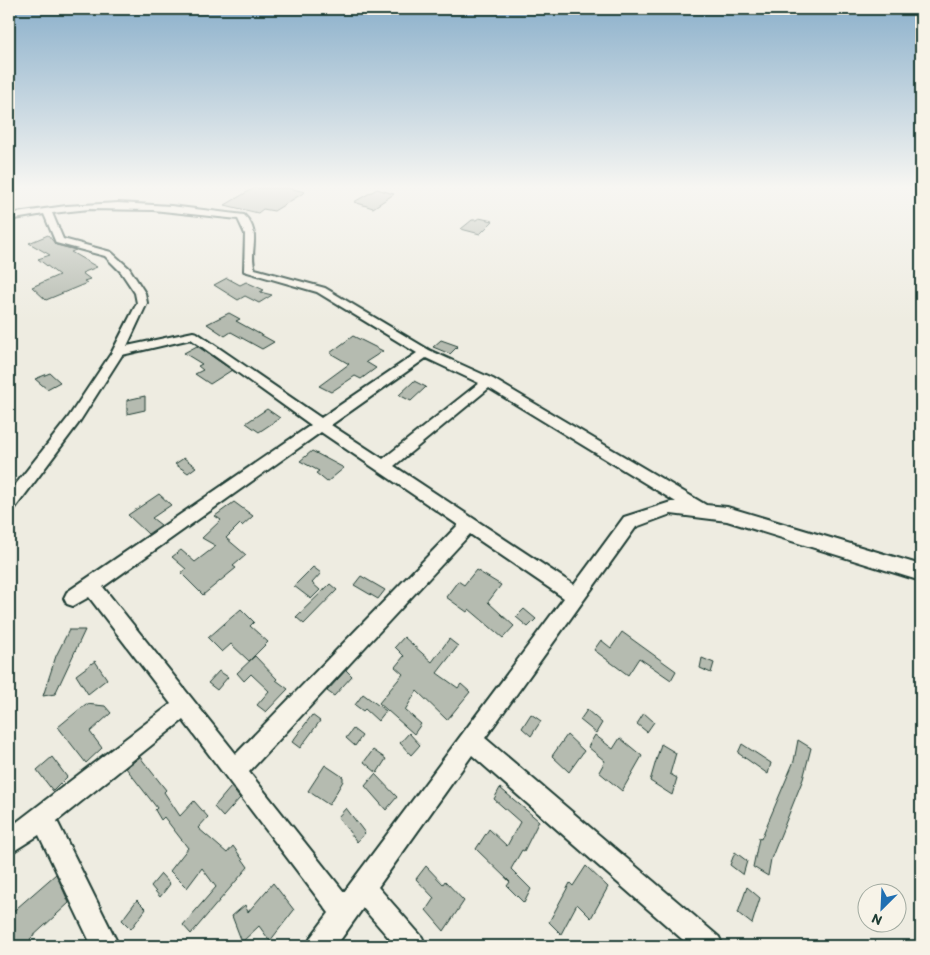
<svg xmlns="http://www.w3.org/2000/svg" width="930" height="955" font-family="Itim,sans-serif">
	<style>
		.building { fill: #b5bbb0; stroke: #1f3d34 }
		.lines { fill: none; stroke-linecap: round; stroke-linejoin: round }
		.minor-casing { stroke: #1f3d34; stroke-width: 4 }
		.minor { fill: #f7f3e8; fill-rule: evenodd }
	</style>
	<rect width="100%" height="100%" fill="#eeece1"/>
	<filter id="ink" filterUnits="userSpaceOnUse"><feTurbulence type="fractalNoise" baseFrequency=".02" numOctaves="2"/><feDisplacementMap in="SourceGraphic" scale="10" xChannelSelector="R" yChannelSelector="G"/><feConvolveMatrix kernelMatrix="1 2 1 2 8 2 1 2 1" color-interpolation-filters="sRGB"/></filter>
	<g filter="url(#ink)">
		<!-- building -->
		<g class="building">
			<polygon points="254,188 289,188 305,192 274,211 263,209 258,213 225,205"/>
			<polygon points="377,189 394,194 373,208 354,202"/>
			<polygon points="479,218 493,221 480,234 461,229 472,220 476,220"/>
			<polygon points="48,235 56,245 76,250 71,252 97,267 82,273 90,279 84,281 87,283 46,300 32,287 59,275 38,259 50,255 29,243"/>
			<polygon points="227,278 240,285 246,282 264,290 260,292 272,295 259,303 245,296 238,300 214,285"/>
			<polygon points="229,313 240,319 236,321 274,342 262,349 231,332 225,336 207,324"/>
			<polygon points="353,336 383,351 366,362 376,368 361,379 355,376 331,392 319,386 349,364 330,353"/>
			<polygon points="441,340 458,346 450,354 433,347"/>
			<polygon points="197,346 232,370 210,384 195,374 203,370 198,366 202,364 184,353"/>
			<polygon points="50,373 60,382 47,389 35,379"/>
			<polygon points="414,381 426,387 411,401 399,395"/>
			<polygon points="145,396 145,410 127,414 127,400"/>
			<polygon points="267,409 280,418 259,432 246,423"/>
			<polygon points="312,451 344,468 327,482 316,473 319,471 300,461"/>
			<polygon points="184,458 196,467 188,473 175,464"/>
			<polygon points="159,494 171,505 152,518 161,525 148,534 128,515"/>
			<polygon points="234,502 253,516 242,526 240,524 226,538 246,555 233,566 236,568 203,595 181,573 186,569 172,557 181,550 195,562 216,546 202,538 221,520 215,516"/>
			<polygon points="313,567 321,573 312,583 320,590 311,599 294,586"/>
			<polygon points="476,570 501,585 488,602 514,626 503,638 469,609 467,612 446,597 458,581 464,585"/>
			<polygon points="361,576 385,590 378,599 354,585"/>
			<polygon points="330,584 337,590 304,624 296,617"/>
			<polygon points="241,609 254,622 250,626 268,642 249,661 231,644 222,652 208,638"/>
			<polygon points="524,609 536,619 528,627 516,617"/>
			<polygon points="69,630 85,630 55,694 43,696 56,656"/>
			<polygon points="622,632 676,671 671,680 639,658 628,675 594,650 601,640 611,648"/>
			<polygon points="404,637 432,662 449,639 458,646 437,673 458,688 461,684 470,692 447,720 417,691 405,710 421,724 414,734 379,703 403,674 395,667 404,656 395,647"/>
			<polygon points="255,656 277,679 276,680 288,689 266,712 257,705 269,691 251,674 244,681 237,673"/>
			<polygon points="702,658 714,663 711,673 700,668"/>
			<polygon points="95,661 107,679 88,694 76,675"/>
			<polygon points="346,670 352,676 334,696 327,691"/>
			<polygon points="219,671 228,677 217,690 208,683"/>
			<polygon points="363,694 386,711 378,721 365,709 363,711 355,705"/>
			<polygon points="86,704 105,706 111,713 90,732 102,748 86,763 58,727"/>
			<polygon points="587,710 602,723 596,733 580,720"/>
			<polygon points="644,713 654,722 647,732 637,724"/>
			<polygon points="531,714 541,721 531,736 522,728"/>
			<polygon points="312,715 320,721 300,748 292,742"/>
			<polygon points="353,729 362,736 355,746 346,738"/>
			<polygon points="409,733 420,745 411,755 400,743"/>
			<polygon points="567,735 584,751 569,772 552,756"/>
			<polygon points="595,735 613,749 620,738 642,756 622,791 599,772 605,761 588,747"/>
			<polygon points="798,740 811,748 803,779 771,859 768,876 753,867 759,838 761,839 794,761"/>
			<polygon points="661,744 676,753 670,774 677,778 672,795 650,781"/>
			<polygon points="742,744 771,763 768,774 738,753"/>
			<polygon points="373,750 386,759 377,773 364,762"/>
			<polygon points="52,757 67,777 53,791 37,770"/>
			<polygon points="140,757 166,790 164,792 180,816 194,801 208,817 198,828 227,853 233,846 248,867 191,934 183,925 216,887 202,868 187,888 170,871 188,848 164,817 161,820 155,810 157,808 126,768"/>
			<polygon points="325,765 343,777 343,781 329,805 308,791"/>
			<polygon points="375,774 397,797 386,810 365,786"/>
			<polygon points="231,787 240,798 223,817 214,807"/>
			<polygon points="500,788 539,821 524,851 522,850 511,869 531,889 524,903 507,886 510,882 476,849 489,829 507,846 520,822 494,799"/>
			<polygon points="346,808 365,833 357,842 338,817"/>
			<polygon points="735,852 747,861 743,875 730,865"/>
			<polygon points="426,866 443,884 445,881 464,901 444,931 426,910 434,898 416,879"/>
			<polygon points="586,866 608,887 591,918 577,904 561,934 549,922 570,883 573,886"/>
			<polygon points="56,874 69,903 30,939 34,946 16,946 9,928 9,915"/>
			<polygon points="161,874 170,884 160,897 151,886"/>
			<polygon points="273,883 294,910 270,941 259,926 242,942 232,916 245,905 248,912"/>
			<polygon points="747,887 760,898 752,924 738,913"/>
			<polygon points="137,900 146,909 131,929 122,920"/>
		</g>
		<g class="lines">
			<!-- minor casing -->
			<g class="minor-casing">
				<path id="minor" d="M118,203L171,206L244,215C263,234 248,250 255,269L325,288L429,350L493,379L706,505L727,507L921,565V581L727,521L671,514L636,527L485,738L719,937L723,946H690L472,755L378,887L422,937L426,946H396L363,908L336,946H307L311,937L329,913L183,720L57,821L119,946H92L39,835L9,854V828L171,704L89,597L73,606L67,604L64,598L67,592L311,425L191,339L122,355L78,424L15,508L9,510V493L68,418L112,352L137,303L135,293L121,272L105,256L56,243L44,214L9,220V214L66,206ZM89,209L153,210L238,219L245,234L244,271L317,292L417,353L321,418L197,333L193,332L127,346L147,303L145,293L129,268L111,252L63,239L52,213ZM426,358L479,383L383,459L331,425ZM489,388L676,502H671L624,517L574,585L394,466ZM321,432L458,525L236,754L103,587ZM470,534L564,598L344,892L249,772Z"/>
			</g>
			<!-- minor -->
			<use href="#minor" class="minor"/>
		</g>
	</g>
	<!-- sky -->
	<linearGradient id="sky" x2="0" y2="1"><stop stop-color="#8bb0cb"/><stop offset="0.58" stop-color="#f7f6f2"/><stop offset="1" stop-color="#f7f6f2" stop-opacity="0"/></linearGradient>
	<rect width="930" height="322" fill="url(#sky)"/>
	<!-- margin -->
	<rect width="930" height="955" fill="none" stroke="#f7f3e8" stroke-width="30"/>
	<rect x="15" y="15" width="900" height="925" fill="none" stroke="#1f3d34" stroke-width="2" filter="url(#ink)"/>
	<!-- north arrow -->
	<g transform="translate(882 908) rotate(204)"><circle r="24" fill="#f7f3e8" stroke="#a1aaa0"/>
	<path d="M0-4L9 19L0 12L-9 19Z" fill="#1f6fb2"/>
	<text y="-8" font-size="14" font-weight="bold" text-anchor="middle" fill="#1f3d34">N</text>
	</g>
</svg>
